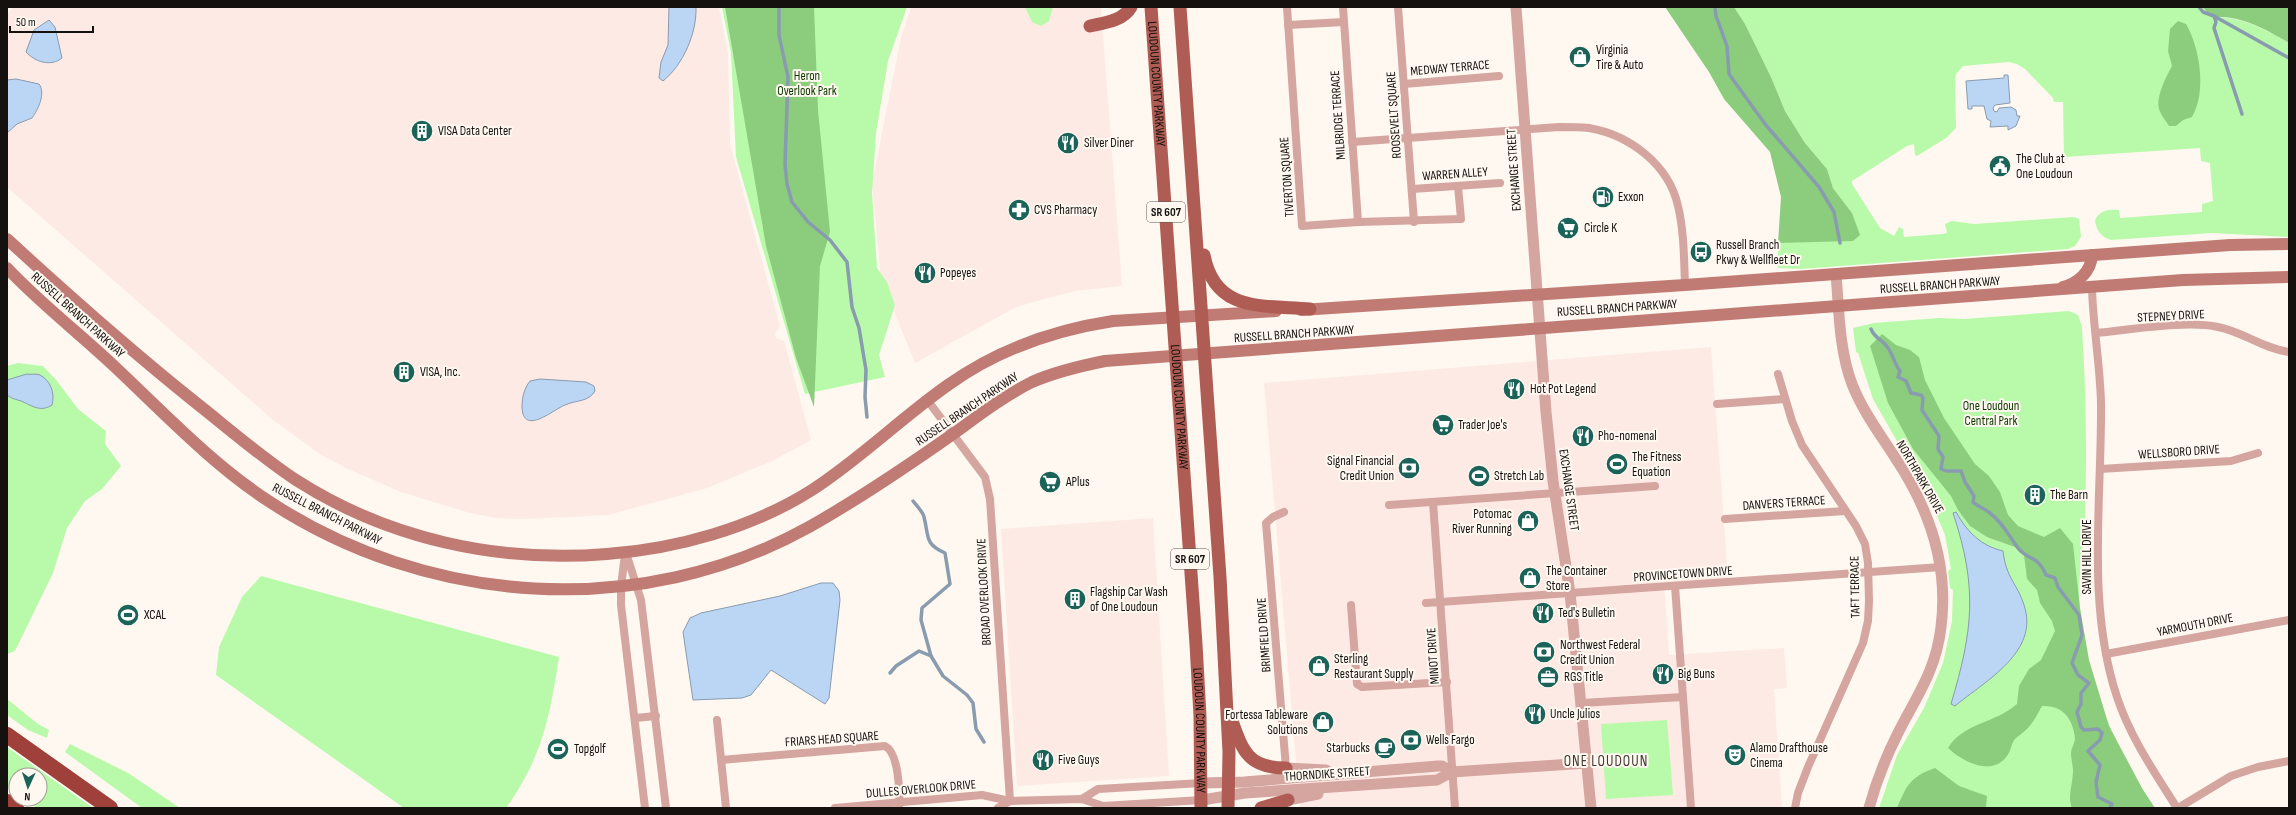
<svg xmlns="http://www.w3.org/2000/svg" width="2296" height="815" font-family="'Sofia Sans Condensed',sans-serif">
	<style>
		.commercial { fill: #feeae4 }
		.green { fill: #b8faa9 }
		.forest { fill: #8ccd7d }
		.water { fill: #bbd6f4; stroke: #899baf }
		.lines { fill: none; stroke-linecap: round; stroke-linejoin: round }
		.stream { stroke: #899baf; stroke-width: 3.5 }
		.minor { stroke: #d5a59f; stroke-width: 8 }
		.tertiary { stroke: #d5a59f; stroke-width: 11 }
		.secondary { stroke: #c07b74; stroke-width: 12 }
		.primary { stroke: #af5c55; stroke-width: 13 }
		.motorway { stroke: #9f403b; stroke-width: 16 }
		.labels { text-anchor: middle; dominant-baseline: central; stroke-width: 4; stroke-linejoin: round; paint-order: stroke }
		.shield { fill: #fef8f0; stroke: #5a5652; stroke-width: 1 }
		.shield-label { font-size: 12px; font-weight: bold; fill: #14110e }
		.poi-label { font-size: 13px; fill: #14110e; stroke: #fef8f0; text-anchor: start }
		.street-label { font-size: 13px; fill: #14110e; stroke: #fef8f0 }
		.park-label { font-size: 13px; fill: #0c3801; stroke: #fef8f0 }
		.quarter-label { font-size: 15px; letter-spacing: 1px; fill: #403a32; stroke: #fef8f0 }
	</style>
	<rect width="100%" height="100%" fill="#fef8f0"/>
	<!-- commercial -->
	<g class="commercial">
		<polygon points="13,7 719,7 728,53 730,144 780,327 775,333 776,338 784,341 811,440 772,461 707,488 608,515 568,517 522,519 496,518 470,513 401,492 346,468 320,454 273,420 7,187 7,15"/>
		<polygon points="911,7 1101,7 1122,286 1074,291 1016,307 915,363 881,279 872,183 901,38"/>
		<polygon points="1711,347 1728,578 1664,583 1669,655 1784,648 1787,688 1774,689 1782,808 1300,808 1264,383"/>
		<polygon points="1153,518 1169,776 1017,786 1001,529"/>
	</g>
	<!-- green -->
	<g class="green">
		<polygon points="722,7 907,7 888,61 876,133 872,193 877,268 887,282 895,305 879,355 885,377 805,394 736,157 731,53"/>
		<polygon points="1025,7 1053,7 1049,21 1041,26 1032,22"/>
		<path d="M1734,7H2203L2210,17C2241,16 2263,28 2289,43V237L2212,233L2111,240C2101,237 2096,230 2095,220C2100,210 2109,209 2119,210L2120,218L2202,212V204L2213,201L2210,163L2201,161L2200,148L2064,157L2063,102H2054L2053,98L2025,69L2017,64L2009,62L1963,66L1956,74L1955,80L1956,128L1946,138L1917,156L1915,155L1914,144L1907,146L1852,181V184L1880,228L1894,236L1899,227L1903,229L1904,237L1942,234L1947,233L1945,224L1952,221L1974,224L2074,217L2079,219L2081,237L2075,246L2068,249L1801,269L1778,268V243L1813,240L1852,213L1833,188L1827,169L1805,143L1785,111L1771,77L1745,24Z"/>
		<path d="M2069,311L2078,315L2082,327C2086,391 2087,453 2085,518C2084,547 2077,579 2080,608C2085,679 2115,750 2155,808H1879L1897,755L1924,708L1943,663L1952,621L1953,590L1950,588L1948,571L1951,569L1945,535L1931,501L1873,399L1858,353L1856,352L1853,328L1874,323L1939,318L1964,319Z"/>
		<polygon points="18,363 43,366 57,381 78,409 106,431 105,444 121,466 102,489 85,501 67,528 53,573 15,651 7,654 7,366"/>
		<path d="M261,576L559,657C550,716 542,758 506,808H404L216,675L219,647L242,597Z"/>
		<polygon points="7,699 38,724 49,730 47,738 28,730 7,715"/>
		<polygon points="1667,720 1673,795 1606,799 1601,724"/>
		<polygon points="70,744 128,773 180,808 142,808 65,752"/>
		<polygon points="7,747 93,808 37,808 24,799 40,799 40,775 16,775 16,793 7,787"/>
	</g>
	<!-- forest -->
	<g class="forest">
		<polygon points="725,7 814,7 818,110 830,232 820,266 814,407 796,358 766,246"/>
		<polygon points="1665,7 1734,7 1745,24 1771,77 1785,111 1805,143 1827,169 1833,188 1852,213 1860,235 1853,241 1778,243 1781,197 1770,152 1724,99 1709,72"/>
		<path d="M2203,7H2289V43C2263,28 2241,15 2210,17Z"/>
		<path d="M2178,21L2186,24C2200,48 2207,92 2192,117L2183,120L2176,126H2169C2166,121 2161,115 2159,109C2156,96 2166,77 2172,66L2168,51L2170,29Z"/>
		<path d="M1882,334L1896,345L1910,350L1919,357L1925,380L1944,418L1975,464L1989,476L2000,492L2008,515L2018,526L2044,537L2060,528L2073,544L2080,608L2089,660L2109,726L2143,790L2155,808H2072C2067,796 2073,784 2073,771C2073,765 2071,759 2071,753C2071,748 2075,743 2075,738C2073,718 2062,705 2042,706C2037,715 2033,723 2027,729C2023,733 2018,736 2015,739C2011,744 2011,751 2007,756C1992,777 1963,762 1948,748C1963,723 1996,723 2017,704L2019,686L2029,669L2041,660L2055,631L2052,621L2040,603L2037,590L2027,579L2024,555L2015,547L1987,537L1970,526L1958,510L1951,496L1913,449L1888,403L1870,346Z"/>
		<path d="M1935,768L1959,786L1987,796L1986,808H1897C1907,785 1910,777 1935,768Z"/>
	</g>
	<!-- water -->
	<g class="water">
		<path d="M669,7H696C697,33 683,65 663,81L659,78L661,62L668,45Z"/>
		<path d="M49,20L55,27L62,58C51,67 35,62 26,52L34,30Z"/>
		<polygon points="2004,75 2008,75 2010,103 1995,105 1993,108 1994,111 1997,112 1999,108 2011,107 2016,110 2017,116 2020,116 2016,126 2008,130 2008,126 1990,127 1991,121 1987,119 1984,106 1972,106 1972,109 1968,109 1966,81 2004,78"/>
		<path d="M16,79L39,84C46,93 38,110 32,118L17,124L7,133V80Z"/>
		<path d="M27,374C31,375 36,373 40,375C51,381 55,393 52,405C40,413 31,405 21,401C15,399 12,399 7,395V380Z"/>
		<path d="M540,379L586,382L594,386L595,391C589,402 576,400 565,405C554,409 523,437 522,407C522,397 524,389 530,381Z"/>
		<path d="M1956,512C1967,532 1981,546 2003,551C2006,578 2017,583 2024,605C2040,652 1985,681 1955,706L1951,704C1973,630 1978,588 1953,513Z"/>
		<polygon points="821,583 833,583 839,591 840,600 829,698 825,704 771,670 751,695 742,698 693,700 683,632 690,618 701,613 780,596"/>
	</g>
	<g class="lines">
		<!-- stream -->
		<g class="stream">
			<polyline points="779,7 779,35 788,77 785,164 787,184 792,202 808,222 830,240 847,262 852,307 859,328 866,370 865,397 867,417"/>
			<polyline points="1715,7 1716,16 1727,46 1729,74 1765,124 1819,187 1834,212 1840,243"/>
			<polyline points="2199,7 2203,12 2214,16 2216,22 2214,28 2242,114"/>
			<polyline points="2214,16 2289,58"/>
			<path d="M1871,329C1875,339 1883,340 1888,348C1893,355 1894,363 1900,371L1898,377L1906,381L1911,393L1921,395L1923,398L1922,410L1939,436L1938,449L1943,457L1941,469L1946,471H1961L1965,482L1974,496L1973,502C1978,507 1986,509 1991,514C2003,523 2009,536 2018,548C2028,561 2037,554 2046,575L2055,578L2058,587L2079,615L2082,635L2072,663L2078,675L2089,683L2081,693V704L2077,712L2081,727L2084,730L2098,729L2102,733L2100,740L2088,751L2100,765L2096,782L2098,797L2112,804L2110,808"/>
			<path d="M913,501C917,506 923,512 924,517C929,536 924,544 945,553L950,584L922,608L921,620L931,656L943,676L967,695L973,703L976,729L984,742"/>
			<polyline points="890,673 896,666 919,651 931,656"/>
		</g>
		<!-- minor -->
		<g class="minor">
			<polyline points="1287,7 1302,226 1358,222 1461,219 1458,186"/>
			<polyline points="1343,7 1358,222"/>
			<polyline points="1398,7 1414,222"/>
			<polyline points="1288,25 1344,22"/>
			<polyline points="1404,84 1499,76"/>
			<path d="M1352,142L1559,127C1569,127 1579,127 1589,128C1630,135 1669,165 1678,206C1684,231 1684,258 1685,285"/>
			<polyline points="1412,189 1500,183"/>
			<path d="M2092,288C2093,326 2100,364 2101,403C2102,499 2086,604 2117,697C2130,737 2155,773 2177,808"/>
			<path d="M2096,333C2130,330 2186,320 2218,327C2244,332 2261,348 2289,352"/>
			<polyline points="1778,374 1792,421 1802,445 1856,526 1865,544 1868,563 1869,601 1868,621 1863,643 1808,767 1798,793 1795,808"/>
			<polyline points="928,401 985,477 990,499 1010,801"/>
			<polyline points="1717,404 1785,399"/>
			<polyline points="2100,469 2231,461 2258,453"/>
			<polyline points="1433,502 1455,808"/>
			<polyline points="1389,505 1655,486"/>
			<polyline points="1284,512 1273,517 1266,523 1286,768"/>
			<polyline points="1725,519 1845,511"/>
			<polyline points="626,553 641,600 666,808"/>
			<polyline points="625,554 621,587 621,605 645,808"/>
			<polyline points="1675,586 1691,808"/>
			<polyline points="1426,603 1941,567"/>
			<polyline points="1351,605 1357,684 1362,687 1447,682"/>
			<polyline points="2106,654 2289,620"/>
			<polyline points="1582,703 1683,697"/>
			<polyline points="635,718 656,716"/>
			<polyline points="717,720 726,808"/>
			<path d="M721,760L885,746C899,753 900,793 899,808"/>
			<polyline points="1082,799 1098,789 1202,783"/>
			<polyline points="835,808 982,795 1010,801 1082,799 1103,806 1202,800"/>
			<polyline points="998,808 1010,801"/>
			<polyline points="2178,808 2231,776 2258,767 2289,761"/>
		</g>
		<!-- tertiary -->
		<g class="tertiary">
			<polyline points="1516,7 1546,412 1553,481 1570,593 1591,808"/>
			<path d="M1836,274C1839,309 1839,350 1852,384C1863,412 1880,434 1896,459C1930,510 1949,565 1941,627C1936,671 1916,697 1897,735C1885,759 1876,782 1869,808"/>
			<polyline points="1286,768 1326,770"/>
			<polyline points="1202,783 1244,782 1438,766 1442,766 1452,772"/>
			<polyline points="1202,800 1245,793 1437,780 1452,772 1587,763"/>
			<polyline points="1288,800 1318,794"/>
		</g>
		<!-- secondary -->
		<g class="secondary">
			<path d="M7,239C68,295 130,350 195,402C228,428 261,457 296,480C388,539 498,563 607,554C676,549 752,528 812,490C860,459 901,418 948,385C997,350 1054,330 1113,321L1276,311"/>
			<path d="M7,268C40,303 79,333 114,366C163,412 211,463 267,500C426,606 640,621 809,527C859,499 906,467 953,434C978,416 1004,396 1032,382C1055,372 1080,366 1105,361L2183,280L2289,277"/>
			<path d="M2063,287C2078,283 2091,272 2092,255"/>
			<polyline points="1301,310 1685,285 2230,245 2289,244"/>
		</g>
		<!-- primary -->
		<g class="primary">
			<path id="s1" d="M1151,7L1196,644L1200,716L1201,808"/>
			<polyline points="1180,7 1220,577 1229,752 1228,808"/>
			<path d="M1090,26C1104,23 1123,21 1131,7"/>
			<path d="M1204,255C1215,313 1263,305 1310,309"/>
			<path d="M1232,721C1243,752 1249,768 1286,768"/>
			<polyline points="1261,808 1288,800"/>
		</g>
		<!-- motorway -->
		<g class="motorway">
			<polyline points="7,735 110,808"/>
			<polyline points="7,802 16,808"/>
		</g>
	</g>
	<!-- icons -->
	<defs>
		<g id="shop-disc" transform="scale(1.15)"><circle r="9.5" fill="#1b6359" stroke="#fef8f0"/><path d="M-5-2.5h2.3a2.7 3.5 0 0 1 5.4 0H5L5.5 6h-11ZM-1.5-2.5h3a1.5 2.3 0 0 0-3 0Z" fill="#fff"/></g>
		<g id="building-disc" transform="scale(1.15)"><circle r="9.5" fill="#1b6359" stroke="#fef8f0"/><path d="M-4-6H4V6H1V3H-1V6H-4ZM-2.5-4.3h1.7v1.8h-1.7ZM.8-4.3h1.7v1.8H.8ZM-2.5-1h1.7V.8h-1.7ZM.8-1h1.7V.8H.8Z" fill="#fff"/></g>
		<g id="restaurant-disc" transform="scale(1.15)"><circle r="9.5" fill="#1b6359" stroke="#fef8f0"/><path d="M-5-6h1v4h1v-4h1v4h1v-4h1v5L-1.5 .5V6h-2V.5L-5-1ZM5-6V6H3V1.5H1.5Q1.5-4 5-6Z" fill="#fff"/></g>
		<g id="civic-disc" transform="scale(1.15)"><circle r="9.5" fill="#1b6359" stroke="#fef8f0"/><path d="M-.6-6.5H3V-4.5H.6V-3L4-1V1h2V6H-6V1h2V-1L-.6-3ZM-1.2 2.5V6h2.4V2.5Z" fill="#fff"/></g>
		<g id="fuel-disc" transform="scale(1.15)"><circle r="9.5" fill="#1b6359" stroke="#fef8f0"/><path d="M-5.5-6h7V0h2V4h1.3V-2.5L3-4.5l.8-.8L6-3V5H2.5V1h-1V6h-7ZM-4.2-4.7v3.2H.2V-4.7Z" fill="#fff"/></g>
		<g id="pharmacy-disc" transform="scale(1.15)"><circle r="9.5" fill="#1b6359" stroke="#fef8f0"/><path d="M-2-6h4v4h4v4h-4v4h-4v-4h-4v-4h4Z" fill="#fff"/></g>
		<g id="supermarket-disc" transform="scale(1.15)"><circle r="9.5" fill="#1b6359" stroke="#fef8f0"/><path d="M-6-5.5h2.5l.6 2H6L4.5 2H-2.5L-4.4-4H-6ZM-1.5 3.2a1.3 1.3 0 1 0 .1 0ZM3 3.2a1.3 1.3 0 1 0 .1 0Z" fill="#fff"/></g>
		<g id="bus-disc" transform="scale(1.15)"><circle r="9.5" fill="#1b6359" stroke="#fef8f0"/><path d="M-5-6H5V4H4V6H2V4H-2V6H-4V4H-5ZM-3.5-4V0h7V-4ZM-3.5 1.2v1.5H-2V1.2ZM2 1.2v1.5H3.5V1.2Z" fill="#fff"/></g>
		<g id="stadium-disc" transform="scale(1.15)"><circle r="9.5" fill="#1b6359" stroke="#fef8f0"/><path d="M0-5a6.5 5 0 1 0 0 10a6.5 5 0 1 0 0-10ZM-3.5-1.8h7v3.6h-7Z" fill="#fff"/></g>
		<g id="bank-disc" transform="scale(1.15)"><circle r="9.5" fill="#1b6359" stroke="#fef8f0"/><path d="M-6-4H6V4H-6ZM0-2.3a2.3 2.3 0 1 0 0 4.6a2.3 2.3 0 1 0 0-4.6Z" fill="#fff"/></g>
		<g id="office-disc" transform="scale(1.15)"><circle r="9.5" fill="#1b6359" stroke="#fef8f0"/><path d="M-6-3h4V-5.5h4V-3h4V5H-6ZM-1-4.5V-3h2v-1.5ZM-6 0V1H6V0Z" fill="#fff"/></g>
		<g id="cafe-disc" transform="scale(1.15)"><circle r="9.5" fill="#1b6359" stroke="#fef8f0"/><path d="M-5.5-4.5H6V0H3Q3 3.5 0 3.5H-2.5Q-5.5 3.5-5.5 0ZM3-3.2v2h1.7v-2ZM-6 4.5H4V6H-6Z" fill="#fff"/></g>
		<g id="theatre-disc" transform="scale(1.15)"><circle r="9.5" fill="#1b6359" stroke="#fef8f0"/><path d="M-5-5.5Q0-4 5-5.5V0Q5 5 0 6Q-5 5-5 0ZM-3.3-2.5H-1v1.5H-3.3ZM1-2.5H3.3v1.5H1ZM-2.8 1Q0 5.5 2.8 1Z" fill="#fff"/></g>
	</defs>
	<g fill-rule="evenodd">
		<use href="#shop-disc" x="1580" y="57"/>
		<use href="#building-disc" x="422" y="131"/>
		<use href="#restaurant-disc" x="1068" y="143"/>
		<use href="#civic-disc" x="2000" y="166"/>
		<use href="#fuel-disc" x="1603" y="197"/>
		<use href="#pharmacy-disc" x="1019" y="210"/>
		<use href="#supermarket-disc" x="1568" y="228"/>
		<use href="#bus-disc" x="1701" y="252"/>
		<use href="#restaurant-disc" x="925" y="273"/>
		<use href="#building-disc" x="404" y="372"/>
		<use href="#restaurant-disc" x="1514" y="389"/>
		<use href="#supermarket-disc" x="1443" y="425"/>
		<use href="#restaurant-disc" x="1583" y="436"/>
		<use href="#stadium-disc" x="1617" y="464"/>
		<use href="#bank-disc" x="1409" y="468"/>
		<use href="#stadium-disc" x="1479" y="476"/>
		<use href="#supermarket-disc" x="1050" y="482"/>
		<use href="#building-disc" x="2035" y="495"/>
		<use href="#shop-disc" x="1528" y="521"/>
		<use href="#shop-disc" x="1530" y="578"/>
		<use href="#building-disc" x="1075" y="599"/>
		<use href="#restaurant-disc" x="1543" y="613"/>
		<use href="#stadium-disc" x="128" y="615"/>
		<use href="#bank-disc" x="1544" y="652"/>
		<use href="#shop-disc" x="1319" y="666"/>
		<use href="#restaurant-disc" x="1663" y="674"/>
		<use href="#office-disc" x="1548" y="677"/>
		<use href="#restaurant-disc" x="1535" y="714"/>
		<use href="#shop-disc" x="1323" y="722"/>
		<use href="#bank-disc" x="1411" y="740"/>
		<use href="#cafe-disc" x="1385" y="748"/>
		<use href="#stadium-disc" x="558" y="749"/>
		<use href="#theatre-disc" x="1735" y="755"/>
		<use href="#restaurant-disc" x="1043" y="760"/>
	</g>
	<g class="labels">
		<!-- shield labels -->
		<g class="shield">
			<rect x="1147" y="202" width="38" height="20" rx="3"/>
			<rect x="1171" y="549" width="38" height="20" rx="3"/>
		</g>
		<g class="shield-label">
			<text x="1166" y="212">SR 607</text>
			<text x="1190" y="559">SR 607</text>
		</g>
		<!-- poi labels -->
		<g class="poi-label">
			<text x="1596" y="50">Virginia<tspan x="1596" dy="15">Tire &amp; Auto</tspan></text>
			<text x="438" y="131">VISA Data Center</text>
			<text x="1084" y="143">Silver Diner</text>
			<text x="2016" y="159">The Club at<tspan x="2016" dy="15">One Loudoun</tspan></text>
			<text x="1618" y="197">Exxon</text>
			<text x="1034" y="210">CVS Pharmacy</text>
			<text x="1584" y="228">Circle K</text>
			<text x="1716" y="245">Russell Branch<tspan x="1716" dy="15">Pkwy &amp; Wellfleet Dr</tspan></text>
			<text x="940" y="273">Popeyes</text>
			<text x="420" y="372">VISA, Inc.</text>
			<text x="1530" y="389">Hot Pot Legend</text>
			<text x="1458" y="425">Trader Joe's</text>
			<text x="1598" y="436">Pho-nomenal</text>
			<text x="1632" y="457">The Fitness<tspan x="1632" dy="15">Equation</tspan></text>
			<text x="1394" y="461" text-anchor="end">Signal Financial<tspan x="1394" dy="15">Credit Union</tspan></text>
			<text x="1494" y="476">Stretch Lab</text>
			<text x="1066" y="482">APlus</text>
			<text x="2050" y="495">The Barn</text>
			<text x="1512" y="514" text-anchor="end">Potomac<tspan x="1512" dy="15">River Running</tspan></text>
			<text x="1546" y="571">The Container<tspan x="1546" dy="15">Store</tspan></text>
			<text x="1090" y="592">Flagship Car Wash<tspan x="1090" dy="15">of One Loudoun</tspan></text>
			<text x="1558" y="613">Ted's Bulletin</text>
			<text x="144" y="615">XCAL</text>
			<text x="1560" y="645">Northwest Federal<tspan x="1560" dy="15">Credit Union</tspan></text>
			<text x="1334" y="659">Sterling<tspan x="1334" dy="15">Restaurant Supply</tspan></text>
			<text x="1678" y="674">Big Buns</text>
			<text x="1564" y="677">RGS Title</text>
			<text x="1550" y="714">Uncle Julios</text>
			<text x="1308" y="715" text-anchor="end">Fortessa Tableware<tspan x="1308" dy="15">Solutions</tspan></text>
			<text x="1426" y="740">Wells Fargo</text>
			<text x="1370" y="748" text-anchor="end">Starbucks</text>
			<text x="1750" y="748">Alamo Drafthouse<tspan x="1750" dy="15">Cinema</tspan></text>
			<text x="574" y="749">Topgolf</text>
			<text x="1058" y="760">Five Guys</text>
		</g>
		<!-- street labels -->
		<g class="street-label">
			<text transform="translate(1450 68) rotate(-5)">MEDWAY TERRACE</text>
			<text stroke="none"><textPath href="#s1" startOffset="77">LOUDOUN COUNTY PARKWAY</textPath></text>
			<text transform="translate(1338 115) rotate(-94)">MILBRIDGE TERRACE</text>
			<text transform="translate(1394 115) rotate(-94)">ROOSEVELT SQUARE</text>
			<text transform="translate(1514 170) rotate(-94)">EXCHANGE STREET</text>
			<text transform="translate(1455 174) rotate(-4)">WARREN ALLEY</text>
			<text transform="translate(1287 177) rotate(-94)">TIVERTON SQUARE</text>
			<text transform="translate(1940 285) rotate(-4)">RUSSELL BRANCH PARKWAY</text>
			<text transform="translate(1617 308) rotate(-4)">RUSSELL BRANCH PARKWAY</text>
			<text transform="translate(78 315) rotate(42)">RUSSELL BRANCH PARKWAY</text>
			<text transform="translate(2171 316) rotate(-3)">STEPNEY DRIVE</text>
			<text transform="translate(1294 334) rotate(-4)">RUSSELL BRANCH PARKWAY</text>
			<text stroke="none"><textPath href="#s1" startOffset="401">LOUDOUN COUNTY PARKWAY</textPath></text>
			<text transform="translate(967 409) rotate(-34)">RUSSELL BRANCH PARKWAY</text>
			<text transform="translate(2179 452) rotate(-4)">WELLSBORO DRIVE</text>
			<text transform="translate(1920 477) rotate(60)">NORTHPARK DRIVE</text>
			<text transform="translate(1569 490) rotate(82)">EXCHANGE STREET</text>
			<text transform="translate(1784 503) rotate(-4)">DANVERS TERRACE</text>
			<text transform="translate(327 514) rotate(27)">RUSSELL BRANCH PARKWAY</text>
			<text transform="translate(2087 557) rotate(-90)">SAVIN HILL DRIVE</text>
			<text transform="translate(1683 574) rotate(-4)">PROVINCETOWN DRIVE</text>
			<text transform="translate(1855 587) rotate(-91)">TAFT TERRACE</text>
			<text transform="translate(984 592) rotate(-93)">BROAD OVERLOOK DRIVE</text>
			<text transform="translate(2195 625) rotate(-11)">YARMOUTH DRIVE</text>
			<text transform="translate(1264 635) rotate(-94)">BRIMFIELD DRIVE</text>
			<text transform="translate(1433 656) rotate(-94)">MINOT DRIVE</text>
			<text stroke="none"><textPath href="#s1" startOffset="725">LOUDOUN COUNTY PARKWAY</textPath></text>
			<text transform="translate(832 739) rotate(-4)">FRIARS HEAD SQUARE</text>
			<text transform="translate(1327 774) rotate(-4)">THORNDIKE STREET</text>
			<text transform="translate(921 789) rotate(-5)">DULLES OVERLOOK DRIVE</text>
		</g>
		<!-- park labels -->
		<g class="park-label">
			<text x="807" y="76">Heron<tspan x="807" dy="15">Overlook Park</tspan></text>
			<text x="1991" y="406">One Loudoun<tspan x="1991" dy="15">Central Park</tspan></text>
		</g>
		<!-- quarter labels -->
		<g class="quarter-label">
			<text x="1606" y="761">ONE LOUDOUN</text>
		</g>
	</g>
	<!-- border -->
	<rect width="2296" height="815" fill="none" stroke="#14110e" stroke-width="16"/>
	<!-- north arrow -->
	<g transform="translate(28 787) rotate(183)"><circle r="19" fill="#fef8f0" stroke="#a09c96"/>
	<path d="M0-3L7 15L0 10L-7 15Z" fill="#1b6359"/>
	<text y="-6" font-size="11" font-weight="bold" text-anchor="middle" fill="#14110e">N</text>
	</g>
	<!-- scale -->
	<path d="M10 26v6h83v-6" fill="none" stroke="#14110e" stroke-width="2"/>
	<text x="16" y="26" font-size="12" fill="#14110e" stroke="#fef8f0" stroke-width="3" paint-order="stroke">50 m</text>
</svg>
